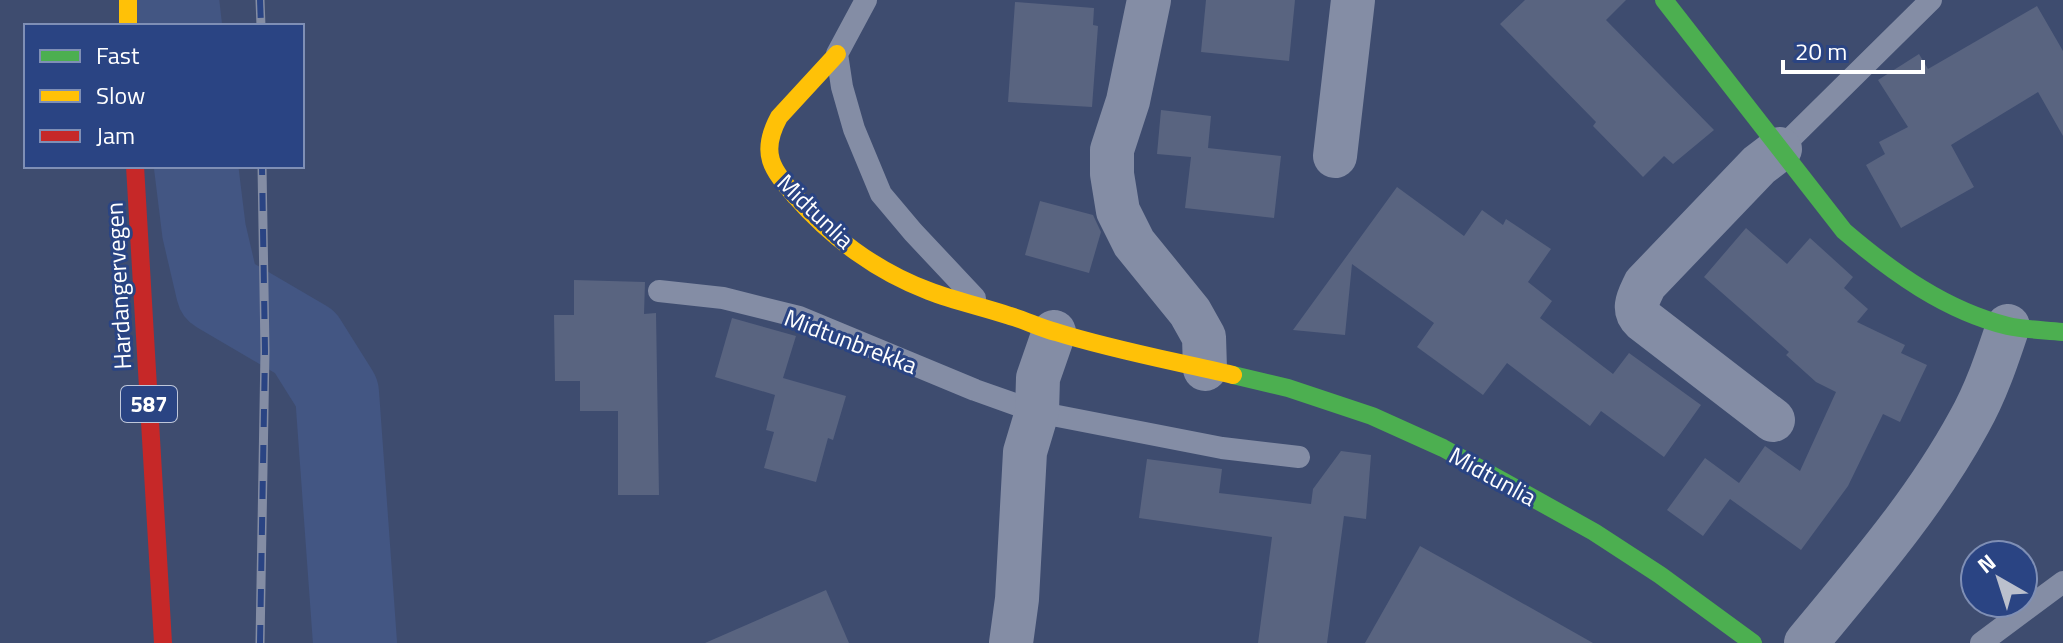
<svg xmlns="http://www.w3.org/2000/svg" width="2063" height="643" font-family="'Titillium Web',sans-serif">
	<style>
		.water { fill: #435683 }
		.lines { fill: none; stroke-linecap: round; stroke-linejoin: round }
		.river { stroke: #435683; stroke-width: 84 }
		.building { fill: #596480 }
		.lane { stroke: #848da5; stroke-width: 22 }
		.street { stroke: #848da5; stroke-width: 44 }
		.fast { stroke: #4caf50; stroke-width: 18 }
		.slow { stroke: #ffc107; stroke-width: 18 }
		.jam { stroke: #c62828; stroke-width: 18 }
		.rail-casing { stroke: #848da4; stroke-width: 9 }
		.rail { stroke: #2a4483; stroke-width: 6; stroke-dasharray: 18; stroke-linecap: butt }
		.labels { text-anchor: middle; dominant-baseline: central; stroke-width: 6; stroke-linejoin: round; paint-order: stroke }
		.shield { fill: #2a4483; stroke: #bfc7da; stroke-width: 2 }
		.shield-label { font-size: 22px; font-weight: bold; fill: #fff }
		.street-label { font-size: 24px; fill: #fff; stroke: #2a4483 }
	</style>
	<rect width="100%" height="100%" fill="#3e4c6f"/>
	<!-- water -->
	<polygon class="water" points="290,311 319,339 350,362 363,427 370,643 315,643 314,528 325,432 315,387 290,352"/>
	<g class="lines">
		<!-- river -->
		<g class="river">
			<polyline points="177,0 180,26"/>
			<polyline points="196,166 204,231 218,291 305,342 337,393 355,643"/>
		</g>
	</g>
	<!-- building -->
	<g class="building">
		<polygon points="1206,0 1295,0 1289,61 1201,52"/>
		<polygon points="1525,0 1626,0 1606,20 1714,130 1673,164 1664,156 1643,177 1593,126 1596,122 1500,24"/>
		<polygon points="1015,2 1094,8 1093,25 1098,26 1092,107 1008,102"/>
		<polygon points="2037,6 2063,51 2063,136 2038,92 1951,145 1974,187 1901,228 1866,165 1885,154 1879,142 1908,127 1878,80 1919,54 1928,69"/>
		<polygon points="1161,110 1211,116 1208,148 1281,156 1274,218 1185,208 1191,157 1157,154"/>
		<polygon points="1397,187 1464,236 1482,210 1503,225 1506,219 1551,249 1528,282 1552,301 1540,318 1613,374 1629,353 1701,405 1664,457 1601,411 1590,426 1507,363 1483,395 1417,347 1434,323 1352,264 1345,335 1293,330"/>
		<polygon points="1040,201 1093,215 1101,232 1089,273 1025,255"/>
		<polygon points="1746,228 1787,264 1810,238 1853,277 1844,288 1868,309 1857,322 1905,345 1901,353 1927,365 1900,422 1883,414 1848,486 1801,550 1730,499 1703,536 1667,510 1705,458 1739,483 1765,446 1800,471 1836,392 1816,382 1786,355 1789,352 1704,277"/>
		<polygon points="574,280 645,282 644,314 656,313 659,495 618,495 618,411 580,411 580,381 555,381 554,315 574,315"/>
		<polygon points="732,318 796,336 783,378 846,396 833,440 828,438 816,482 764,468 774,432 766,430 775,395 715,377"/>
		<polygon points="1341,451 1371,455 1366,519 1344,516 1327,643 1258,643 1272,537 1139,518 1147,459 1222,469 1219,493 1311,504 1313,489"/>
		<polygon points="1420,546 1476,577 1593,643 1365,643"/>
		<polygon points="826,590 849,643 705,643"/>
	</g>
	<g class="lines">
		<!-- lane -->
		<g class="lane">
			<polyline points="866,0 837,54 842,87 854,129 881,194 913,232 975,298"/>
			<polyline points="1780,149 1931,0"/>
			<polyline points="659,291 723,298 799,317 975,390 1037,412 1222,448 1299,457"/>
			<polyline points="1981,643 2063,582"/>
		</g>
		<!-- street -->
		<g class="street">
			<polyline points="1149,0 1128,101 1112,150 1112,174 1118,211 1134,243 1190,312 1204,337 1205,369"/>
			<polyline points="1335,156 1353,0"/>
			<path d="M1773,420L1643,320C1631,309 1639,297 1645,284L1759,165L1780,149"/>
			<polyline points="1011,643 1017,599 1025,452 1037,412 1038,378 1054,332"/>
			<path d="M1806,643C1864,573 1925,503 1969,422C1986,392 1997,359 2008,326"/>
		</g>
		<!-- fast -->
		<g class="fast">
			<path d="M1664,0L1844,231C1892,272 1946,311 2008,326C2026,330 2045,330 2063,332"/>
			<polyline points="1233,375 1288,388 1372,416 1443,448 1594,532 1660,575 1753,643"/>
		</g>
		<!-- slow -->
		<g class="slow">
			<polyline points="128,0 128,26"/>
			<path d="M837,54L779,117C759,154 772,169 796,197C832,238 878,272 929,291C955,301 983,307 1010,316C1025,320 1040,328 1056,332C1113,350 1174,361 1233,375"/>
		</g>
		<!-- jam -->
		<polyline class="jam" points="135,166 163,643"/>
		<!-- rail casing -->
		<g class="rail-casing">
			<g id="rail">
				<polyline points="260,0 261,26"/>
				<polyline points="260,643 265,351 262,166"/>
			</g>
		</g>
		<!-- rail -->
		<use href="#rail" class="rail"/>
	</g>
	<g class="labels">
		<!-- shield labels -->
		<rect class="shield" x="121" y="386" width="56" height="36" rx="6"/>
		<g class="shield-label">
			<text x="149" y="404">587</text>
		</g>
		<!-- street labels -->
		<g class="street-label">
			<text transform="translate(816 211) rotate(44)">Midtunlia</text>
			<text transform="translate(118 286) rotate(-93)">Hardangervegen</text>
			<text transform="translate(851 341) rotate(21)">Midtunbrekka</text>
			<text transform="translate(1493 476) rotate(29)">Midtunlia</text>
		</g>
	</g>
	<!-- legend -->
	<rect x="24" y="24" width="280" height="144" fill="#2a4483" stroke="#7f8fb5" stroke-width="2"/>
	<rect x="40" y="50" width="40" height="12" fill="#4caf50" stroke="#7f8fb5" stroke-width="2"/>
	<text x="96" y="64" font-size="24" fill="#ffffff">Fast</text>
	<rect x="40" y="90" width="40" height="12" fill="#ffc107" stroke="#7f8fb5" stroke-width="2"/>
	<text x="96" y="104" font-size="24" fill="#ffffff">Slow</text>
	<rect x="40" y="130" width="40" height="12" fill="#c62828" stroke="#7f8fb5" stroke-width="2"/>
	<text x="96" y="144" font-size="24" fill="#ffffff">Jam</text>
	<!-- north arrow -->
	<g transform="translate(1999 579) rotate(321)"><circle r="38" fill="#2a4483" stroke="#7f8fb5" stroke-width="2"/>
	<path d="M0-6L14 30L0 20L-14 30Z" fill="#bbc0cd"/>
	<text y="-12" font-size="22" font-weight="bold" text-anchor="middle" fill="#ffffff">N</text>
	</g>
	<!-- scale -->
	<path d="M1783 60v12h140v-12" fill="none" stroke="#ffffff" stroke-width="4"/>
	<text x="1795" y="60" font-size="24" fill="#ffffff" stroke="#2a4483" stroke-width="6" paint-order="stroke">20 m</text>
</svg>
